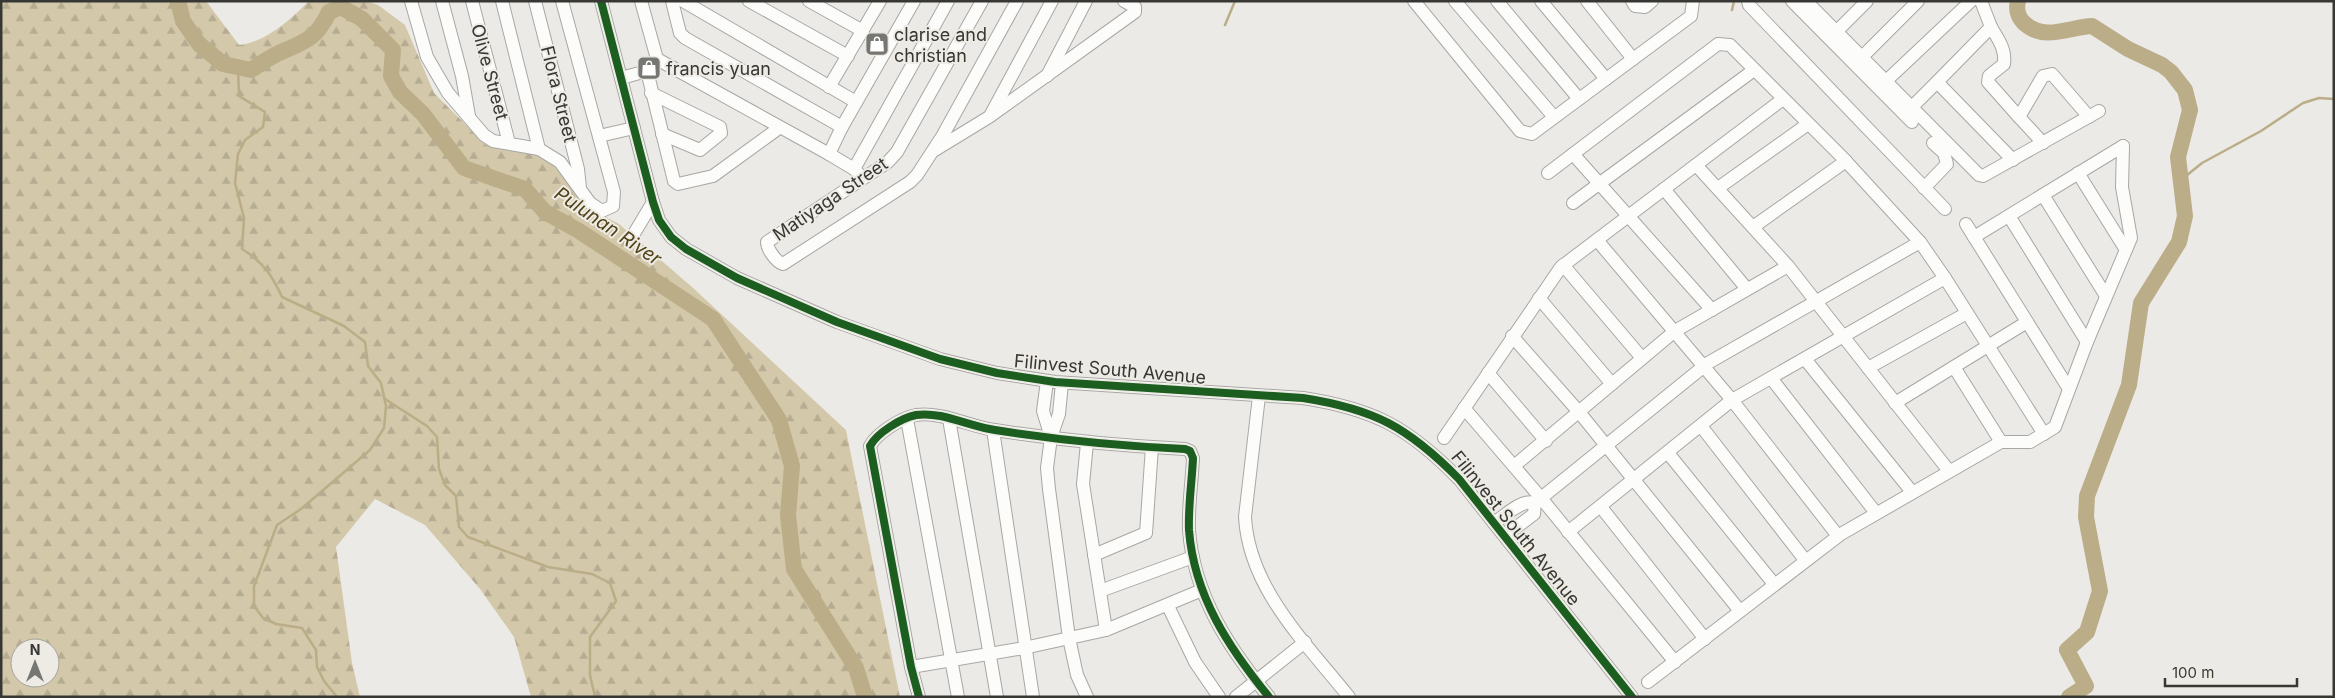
<svg xmlns="http://www.w3.org/2000/svg" width="2335" height="698" font-family="Inter,sans-serif">
	<style>
		.forest { fill: url(#forest-firs); fill-rule: evenodd }
		.lines { fill: none; stroke-linecap: round; stroke-linejoin: round }
		.stream { stroke: #baad87; stroke-width: 2.5 }
		.river { stroke: #baad87; stroke-width: 16 }
		.minor-casing { stroke: #a8a7a4; stroke-width: 14 }
		.minor { stroke: #fcfcfb; stroke-width: 12 }
		.cycleway-casing { stroke: #eeebe5; stroke-width: 11 }
		.cycleway { stroke: #1b5e20; stroke-width: 8 }
		.labels { text-anchor: middle; dominant-baseline: central; stroke-width: 4; stroke-linejoin: round; paint-order: stroke }
		.poi-label { font-size: 18px; fill: #373734; stroke: #eeebe5; text-anchor: start }
		.street-label { font-size: 18px; fill: #373734; stroke: #eeebe5 }
		.water-label { font-size: 19px; font-style: italic; fill: #514318; stroke: #eeebe5 }
	</style>
	<defs>
		<pattern id="forest-firs" width="22" height="20" patternUnits="userSpaceOnUse" patternTransform="scale(1.25)"><rect width="22" height="20" fill="#d3c8a9"/><path d="M5 1l3.5 6h-7zM16 11l3.5 6h-7z" fill="#b6ac92"/></pattern>
	</defs>
	<rect width="100%" height="100%" fill="#eceae7"/>
	<!-- forest -->
	<path class="forest" d="M1,1H206L239,45C265,43 291,19 309,1H366L378,5L405,25L434,93L486,145L543,153L559,168L583,205L619,224L692,287L846,430L900,697H531L514,637L480,589L425,525L375,499L336,547L352,663L360,697H1ZM20,648H50V678H20Z"/>
	<g class="lines">
		<!-- stream -->
		<g class="stream">
			<polyline points="1732,10 1734,1"/>
			<polyline points="1225,25 1235,1"/>
			<path d="M238,67L239,96L265,112L263,127L245,140L238,154L235,183L244,218L242,249C263,262 272,275 282,297L344,326L365,342L368,366L381,383L386,406L384,428L370,450L301,509L277,525L254,586V606L263,618L276,624L302,628L316,650L317,667L324,681L337,697"/>
			<polyline points="2181,180 2202,163 2261,131 2303,103 2319,98 2334,99"/>
			<polyline points="385,399 427,426 437,437 439,469 445,485 456,496 459,527 468,537 548,567 592,574 610,583 616,601 590,637 590,675 595,697"/>
		</g>
		<!-- river -->
		<g class="river">
			<path d="M178,1L183,21L199,44L223,64L251,70C259,65 267,59 275,55C302,42 315,42 329,12L341,7L362,19L393,50L391,76L400,92L423,114L464,168L525,189L545,212L579,231L713,319L779,420L792,466L788,515L794,569L856,668L865,697"/>
			<path d="M2018,1C2016,9 2018,17 2024,23C2045,42 2069,27 2092,26L2128,49L2162,65L2171,72L2185,90L2190,110L2178,157L2185,216L2179,242L2141,303L2129,385L2087,496L2086,517L2100,591L2087,632L2067,650L2086,686L2069,697"/>
		</g>
		<!-- minor casing -->
		<g class="minor-casing">
			<g id="minor">
				<polyline points="411,1 427,57 448,93 484,135 493,141 539,149 560,162 590,203 602,211 613,206 614,192 562,1"/>
				<polyline points="442,1 462,76 469,116"/>
				<polyline points="472,1 509,143"/>
				<polyline points="502,1 539,149"/>
				<polyline points="535,1 578,169 580,188"/>
				<path d="M601,1L653,202L659,220L671,237L686,249L737,278L837,322L940,359L997,373L1055,382L1303,398C1374,409 1408,427 1459,479L1632,697"/>
				<polyline points="641,1 657,59"/>
				<polyline points="672,1 680,33 685,38 842,127"/>
				<polyline points="683,1 856,102"/>
				<polyline points="749,1 848,56"/>
				<polyline points="809,1 863,31"/>
				<path d="M982,1L897,152L888,162L767,242C767,249 776,262 783,264L910,182L917,175L943,135L1017,1"/>
				<polyline points="1414,1 1520,131 1532,134 1691,16 1693,1"/>
				<polyline points="1455,1 1554,117"/>
				<polyline points="1497,1 1579,99"/>
				<polyline points="1541,1 1606,79"/>
				<polyline points="1587,1 1633,59"/>
				<polyline points="1632,1 1635,6 1645,7 1652,1"/>
				<polyline points="1748,1 1749,5 1945,209"/>
				<polyline points="1792,1 1912,122"/>
				<polyline points="1806,1 1979,175 1983,176 2099,111"/>
				<polyline points="1981,1 1991,27"/>
				<polyline points="1836,32 1867,1"/>
				<polyline points="1861,58 1918,1"/>
				<polyline points="657,59 829,154 854,169 862,177"/>
				<polyline points="647,71 674,181 678,184 713,176 779,128"/>
				<polyline points="1047,76 1086,1"/>
				<polyline points="621,78 647,71 653,66"/>
				<polyline points="1885,82 1971,1"/>
				<polyline points="829,87 880,1"/>
				<polyline points="651,93 720,127 721,133 700,150 662,134"/>
				<polyline points="1911,108 1937,82"/>
				<polyline points="990,116 1052,1"/>
				<polyline points="599,136 634,128"/>
				<polyline points="2043,143 2019,117 2043,76 2052,74 2089,117"/>
				<polyline points="935,150 989,117 1135,12 1135,7 1124,1"/>
				<polyline points="829,154 842,127 914,1"/>
				<polyline points="1573,154 1712,310"/>
				<path d="M2013,160L1937,82L1991,27C1998,39 2006,49 2004,64L1989,76L1988,82L2019,117"/>
				<polyline points="1696,165 1788,266 1949,471"/>
				<polyline points="854,169 948,1"/>
				<polyline points="1548,173 1718,44 1730,45 1843,158 1920,242 1945,278 2044,434"/>
				<polyline points="2078,173 2126,250"/>
				<polyline points="1718,188 1808,124"/>
				<polyline points="1924,188 1947,164 1944,153 1933,143"/>
				<polyline points="1664,189 1747,289"/>
				<polyline points="2043,195 2106,296"/>
				<polyline points="1573,203 1754,70"/>
				<polyline points="2009,216 2087,342"/>
				<polyline points="1966,224 2069,389"/>
				<polyline points="1753,227 1846,161"/>
				<polyline points="632,237 653,202"/>
				<polyline points="1974,237 2123,146"/>
				<polyline points="1597,240 1732,400 1838,536"/>
				<polyline points="1563,265 1642,358"/>
				<polyline points="1539,298 1612,384"/>
				<polyline points="1512,336 1579,412 1740,611"/>
				<polyline points="1805,359 1912,492"/>
				<polyline points="1954,367 2001,442"/>
				<polyline points="1868,368 1967,313"/>
				<polyline points="1488,373 1546,441"/>
				<polyline points="1771,378 1876,513"/>
				<polyline points="1047,381 1043,411 1051,437"/>
				<polyline points="1062,383 1059,414 1051,437 1047,468 1049,489 1069,638 1077,675 1087,697"/>
				<path d="M1259,396L1245,517C1249,589 1306,643 1349,697"/>
				<polyline points="1895,403 2027,322"/>
				<polyline points="1464,408 1541,498 1675,662"/>
				<polyline points="907,419 958,697"/>
				<polyline points="949,419 997,697"/>
				<polyline points="1701,426 1805,560"/>
				<polyline points="993,430 1033,697"/>
				<polyline points="1444,438 1561,267 1783,99"/>
				<polyline points="1087,443 1083,484 1106,630"/>
				<polyline points="1668,453 1774,584"/>
				<polyline points="1514,466 1675,331 1788,266"/>
				<polyline points="1535,503 1708,363 1920,242"/>
				<polyline points="1601,507 1705,639"/>
				<path d="M1494,523C1504,516 1523,498 1535,503L1534,514L1505,536"/>
				<polyline points="1568,532 1732,400 1945,278"/>
				<polyline points="1094,555 1146,533 1152,447"/>
				<polyline points="1100,591 1193,557"/>
				<polyline points="1168,606 1195,662 1219,697"/>
				<polyline points="911,667 1024,648 1106,630 1202,590"/>
				<polyline points="1648,682 1841,534 2001,442 2030,442 2055,427 2087,342 2131,238 2122,187 2123,146"/>
				<path d="M919,697L911,667L870,446C877,433 901,418 916,415C942,411 970,427 995,430C1058,440 1121,446 1185,449L1190,451L1193,458C1192,481 1188,507 1189,530C1194,596 1229,648 1269,697"/>
				<polyline points="1236,697 1305,642"/>
			</g>
		</g>
		<!-- minor -->
		<use href="#minor" class="minor"/>
		<!-- cycleway casing -->
		<g class="cycleway-casing">
			<g id="cycleway">
				<path d="M601,1L653,202L659,220L671,237L686,249L737,278L837,322L940,359L997,373L1055,382L1303,398C1374,409 1408,427 1459,479L1632,697"/>
				<path d="M919,697L911,667L870,446C877,433 901,418 916,415C942,411 970,427 995,430C1058,440 1121,446 1185,449L1190,451L1193,458C1192,481 1188,507 1189,530C1194,596 1229,648 1269,697"/>
			</g>
		</g>
		<!-- cycleway -->
		<use href="#cycleway" class="cycleway"/>
	</g>
	<!-- icons -->
	<defs>
		<g id="shop-square" transform="scale(1.25)"><rect x="-9" y="-9" width="18" height="18" rx="4" fill="#767673" stroke="#eeebe5"/><path d="M-5-2.5h2.3a2.7 3.5 0 0 1 5.4 0H5L5.5 6h-11ZM-1.5-2.5h3a1.5 2.3 0 0 0-3 0Z" fill="#fff"/></g>
	</defs>
	<g fill-rule="evenodd">
		<use href="#shop-square" x="877" y="44"/>
		<use href="#shop-square" x="649" y="68"/>
	</g>
	<g class="labels">
		<!-- poi labels -->
		<g class="poi-label">
			<text x="894" y="34">clarise and<tspan x="894" dy="21">christian</tspan></text>
			<text x="666" y="68">francis yuan</text>
		</g>
		<!-- street labels -->
		<g class="street-label">
			<text transform="translate(490 72) rotate(75)">Olive Street</text>
			<text transform="translate(559 94) rotate(76)">Flora Street</text>
			<text transform="translate(830 199) rotate(-34)">Matiyaga Street</text>
			<text transform="translate(1110 369) rotate(5)">Filinvest South Avenue</text>
			<text transform="translate(1516 528) rotate(51)">Filinvest South Avenue</text>
		</g>
		<!-- water labels -->
		<g class="water-label">
			<text transform="translate(608 226) rotate(34)">Pulunan River</text>
		</g>
	</g>
	<!-- border -->
	<rect width="2335" height="698" fill="none" stroke="#373734" stroke-width="5"/>
	<!-- north arrow -->
	<g transform="translate(35 663)"><circle r="24" fill="#eeebe5" stroke="#a5a39e"/>
	<path d="M0-4L9 19L0 12L-9 19Z" fill="#767673"/>
	<text y="-8" font-size="14" font-weight="bold" text-anchor="middle" fill="#373734">N</text>
	</g>
	<!-- scale -->
	<path d="M2165 678v8h132v-8" fill="none" stroke="#373734" stroke-width="2.5"/>
	<text x="2172" y="678" font-size="15" fill="#373734" stroke="#eeebe5" stroke-width="4" paint-order="stroke">100 m</text>
</svg>
